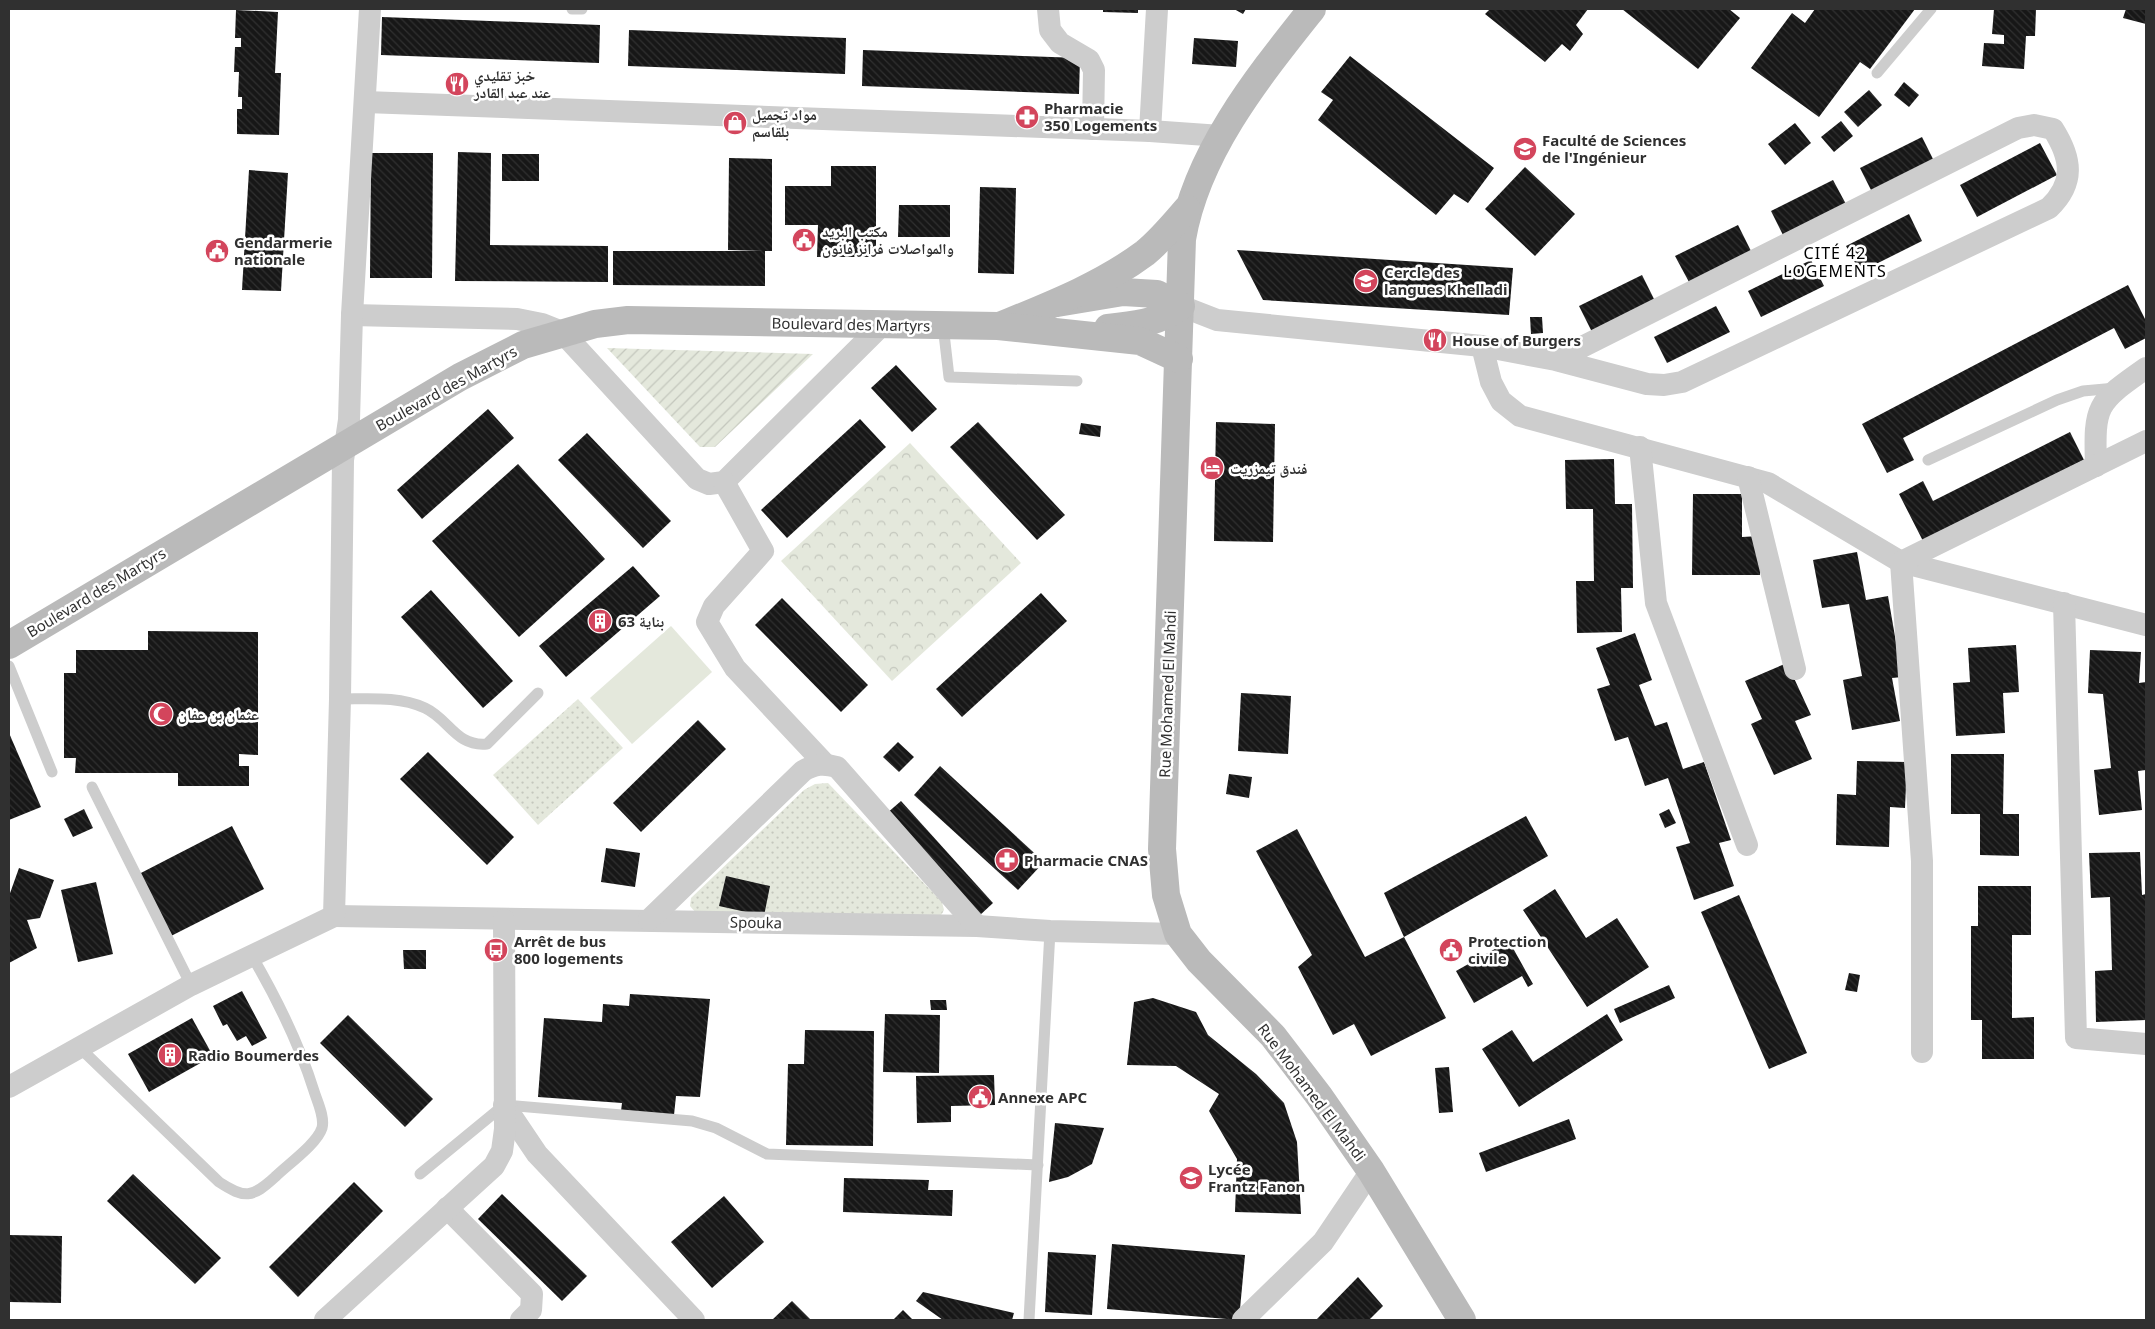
<svg xmlns="http://www.w3.org/2000/svg" width="2155" height="1329" font-family="'Noto Sans','Noto Naskh Arabic',sans-serif">
	<style>
		.grass { fill: url(#grass-dots) }
		.park { fill: url(#park-crowns) }
		.garden { fill: url(#garden-furrows) }
		.pitch { fill: #e4e8dc }
		.building { fill: url(#building-back-hatch) }
		.lines { fill: none; stroke-linecap: round; stroke-linejoin: round }
		.lane { stroke: #cdcdcd; stroke-width: 11 }
		.street { stroke: #cdcdcd; stroke-width: 22 }
		.secondary { stroke: #bababa; stroke-width: 28 }
		.labels { text-anchor: middle; dominant-baseline: central; stroke-width: 5; stroke-linejoin: round; paint-order: stroke }
		.poi-label { font-size: 15px; font-weight: bold; fill: #303030; stroke: #fff; text-anchor: start }
		.street-label { font-size: 15px; fill: #303030; stroke: #fff }
		.neighbourhood-label { font-size: 16px; letter-spacing: 1px; fill: #000; stroke: #fff }
	</style>
	<defs>
		<pattern id="grass-dots" width="8" height="8" patternUnits="userSpaceOnUse" patternTransform="scale(1.25)"><rect width="8" height="8" fill="#e4e8dc"/><path d="M2 2h.1M6 6h.1" fill="none" stroke="#c4c7bd" stroke-width="1.8" stroke-linecap="round"/></pattern>
		<pattern id="park-crowns" width="20" height="18" patternUnits="userSpaceOnUse" patternTransform="scale(1.25)"><rect width="20" height="18" fill="#e4e8dc"/><path d="M2 6a3 3 0 1 1 6 0M12 15a3 3 0 1 1 6 0" fill="none" stroke="#c4c7bd"/></pattern>
		<pattern id="garden-furrows" width="10" height="10" patternUnits="userSpaceOnUse" patternTransform="scale(1.25)"><rect width="10" height="10" fill="#e4e8dc"/><path d="M-1 1l2-2M0 10L10 0M9 11l2-2" fill="none" stroke="#c4c7bd"/></pattern>
		<pattern id="building-back-hatch" width="6" height="6" patternUnits="userSpaceOnUse" patternTransform="scale(1.25)"><rect width="6" height="6" fill="#171717"/><path d="M-1 5l2 2M0 0l6 6M5-1l2 2" fill="none" stroke="#303030"/></pattern>
	</defs>
	<rect width="100%" height="100%" fill="#fff"/>
	<!-- grass -->
	<g class="grass">
		<polygon points="578,699 623,748 538,825 493,775"/>
		<polygon points="828,783 942,902 944,910 940,917 696,913 690,906 691,898 804,790 815,784"/>
	</g>
	<!-- park -->
	<polygon class="park" points="910,443 1021,563 892,681 781,561"/>
	<!-- garden -->
	<polygon class="garden" points="607,348 813,354 715,447 700,447"/>
	<!-- pitch -->
	<polygon class="pitch" points="671,626 712,672 632,744 590,698"/>
	<!-- building -->
	<g class="building">
		<polygon points="1103,9 1138,9 1138,13 1103,12"/>
		<polygon points="1234,9 1246,9 1243,14"/>
		<polygon points="1490,9 1588,9 1576,25 1583,34 1570,51 1562,44 1545,62 1485,14"/>
		<polygon points="1622,9 1729,9 1740,18 1698,69"/>
		<polygon points="1815,9 1915,9 1870,69 1860,62 1819,117 1751,68 1792,13 1805,23"/>
		<polygon points="1994,9 2036,9 2035,36 2026,36 2024,69 1982,66 1984,43 2004,44 2004,35 1992,34"/>
		<polygon points="2126,9 2146,9 2146,24 2123,18"/>
		<polygon points="236,10 278,12 275,73 281,73 279,135 237,134 237,109 242,109 242,97 238,97 239,72 234,72 235,47 241,47 241,38 235,38"/>
		<polygon points="382,17 600,25 599,63 381,55"/>
		<polygon points="629,30 846,38 845,74 628,66"/>
		<polygon points="1194,38 1238,41 1236,67 1192,64"/>
		<polygon points="863,50 1080,58 1079,94 862,86"/>
		<polygon points="1350,56 1494,168 1468,203 1454,194 1436,215 1318,120 1333,100 1321,92"/>
		<polygon points="1904,82 1919,95 1909,107 1894,95"/>
		<polygon points="1869,90 1882,105 1858,127 1844,112"/>
		<polygon points="1841,121 1853,136 1834,152 1821,137"/>
		<polygon points="1795,123 1811,143 1785,165 1768,144"/>
		<polygon points="1922,137 1935,163 1873,194 1860,168"/>
		<polygon points="2040,143 2057,175 1977,217 1960,185"/>
		<polygon points="458,152 491,153 490,245 608,246 608,282 455,281"/>
		<polygon points="371,153 433,153 432,278 370,278"/>
		<rect x="502" y="154" width="37" height="27"/>
		<polygon points="729,158 772,159 772,251 765,251 765,286 613,285 613,251 763,251 728,250"/>
		<polygon points="831,166 876,166 876,257 817,257 818,225 785,225 785,186 831,186"/>
		<polygon points="1525,167 1575,214 1535,256 1485,209"/>
		<polygon points="249,170 288,173 281,291 242,290"/>
		<polygon points="1833,180 1847,206 1784,237 1771,211"/>
		<polygon points="980,187 1016,188 1014,274 978,273"/>
		<polygon points="899,205 950,205 950,237 898,237"/>
		<polygon points="1909,214 1922,241 1860,272 1846,246"/>
		<polygon points="1738,225 1751,251 1689,282 1675,256"/>
		<polygon points="1237,250 1513,268 1509,315 1263,300"/>
		<polygon points="1811,260 1824,286 1761,317 1748,291"/>
		<polygon points="1642,275 1655,301 1592,332 1579,306"/>
		<polygon points="2128,285 2146,321 2146,338 2125,349 2114,328 1903,438 1914,460 1887,473 1862,424"/>
		<polygon points="1716,306 1730,332 1667,363 1654,337"/>
		<polygon points="1530,317 1542,317 1543,333 1531,334"/>
		<polygon points="896,365 937,409 912,432 871,388"/>
		<polygon points="488,409 514,438 422,519 397,490"/>
		<polygon points="860,419 886,447 787,538 761,510"/>
		<polygon points="978,422 1065,515 1037,540 950,447"/>
		<polygon points="1216,422 1275,424 1273,542 1214,541"/>
		<polygon points="1081,423 1101,426 1100,437 1079,434"/>
		<polygon points="2070,432 2084,460 1923,541 1899,494 1923,481 1933,501"/>
		<polygon points="587,433 671,521 643,548 558,460"/>
		<polygon points="1614,459 1615,504 1632,504 1633,588 1621,588 1622,632 1577,633 1576,581 1594,581 1593,509 1566,509 1565,460"/>
		<polygon points="518,464 605,559 519,637 432,541"/>
		<polygon points="1693,494 1742,494 1742,537 1760,536 1760,575 1692,575"/>
		<polygon points="1857,552 1866,600 1888,596 1902,677 1892,678 1900,721 1852,730 1843,680 1862,676 1849,604 1822,608 1813,560"/>
		<polygon points="633,566 660,596 566,677 539,646"/>
		<polygon points="431,590 513,681 483,708 401,617"/>
		<polygon points="1041,593 1067,621 962,717 936,689"/>
		<polygon points="782,598 868,685 841,712 755,625"/>
		<polygon points="148,631 258,632 258,755 239,754 239,766 249,766 249,786 178,786 178,773 75,773 76,758 64,758 64,673 76,673 76,650 148,650"/>
		<polygon points="1635,633 1652,680 1639,685 1655,726 1667,722 1683,769 1704,762 1731,840 1719,843 1734,886 1694,900 1676,847 1690,843 1668,778 1645,786 1628,737 1615,741 1597,689 1610,685 1596,648"/>
		<polygon points="2016,645 2019,692 2003,693 2005,733 1956,736 1953,683 1970,682 1968,648"/>
		<polygon points="2090,650 2141,652 2139,683 2146,682 2146,770 2138,771 2142,810 2099,815 2094,770 2111,768 2103,694 2088,693"/>
		<polygon points="1787,663 1811,715 1795,721 1812,759 1774,775 1751,724 1762,719 1745,681"/>
		<polygon points="1241,693 1291,696 1288,754 1238,751"/>
		<polygon points="698,720 726,749 641,832 613,803"/>
		<polygon points="9,733 41,807 9,820"/>
		<polygon points="898,742 914,757 899,772 883,757"/>
		<polygon points="428,752 514,837 487,865 400,779"/>
		<polygon points="1951,754 2004,754 2003,814 2019,814 2019,856 1980,855 1980,814 1951,814"/>
		<polygon points="1857,761 1907,762 1905,808 1890,807 1889,847 1836,845 1837,794 1856,795"/>
		<polygon points="940,766 1044,862 1018,890 914,795"/>
		<polygon points="1229,774 1252,777 1249,798 1226,794"/>
		<polygon points="901,801 993,903 979,916 886,814"/>
		<polygon points="84,809 93,828 73,837 64,819"/>
		<polygon points="1669,809 1676,823 1665,828 1659,814"/>
		<polygon points="1526,816 1548,856 1404,937 1384,893"/>
		<polygon points="232,826 264,889 169,937 137,875"/>
		<polygon points="1297,829 1365,957 1404,937 1446,1018 1371,1056 1354,1024 1333,1035 1298,967 1312,955 1256,851"/>
		<polygon points="606,848 640,853 635,887 601,882"/>
		<polygon points="2140,852 2142,895 2146,894 2146,1020 2096,1022 2095,971 2112,970 2110,897 2091,898 2089,853"/>
		<polygon points="19,868 54,880 40,918 27,920 37,948 9,963 9,896"/>
		<polygon points="726,876 770,886 764,916 719,906"/>
		<polygon points="96,882 113,954 78,962 61,890"/>
		<polygon points="1978,886 2031,886 2031,935 2012,935 2012,1018 2034,1017 2034,1059 1982,1059 1982,1020 1971,1020 1971,926 1978,926"/>
		<polygon points="1555,889 1586,938 1617,918 1649,967 1587,1007 1523,910"/>
		<polygon points="1739,895 1807,1053 1769,1069 1701,912"/>
		<polygon points="1509,941 1533,984 1528,987 1522,976 1474,1003 1456,971"/>
		<polygon points="403,950 426,950 426,969 404,969"/>
		<polygon points="1849,973 1860,975 1857,992 1845,990"/>
		<polygon points="1669,985 1675,998 1620,1023 1614,1009"/>
		<polygon points="242,991 267,1038 252,1046 246,1036 237,1041 227,1024 223,1026 213,1006"/>
		<polygon points="630,994 710,999 700,1097 676,1096 674,1115 621,1111 622,1103 538,1097 544,1018 602,1022 603,1004 629,1006"/>
		<polygon points="1153,998 1196,1012 1208,1035 1256,1074 1284,1103 1297,1142 1301,1214 1235,1212 1237,1159 1209,1111 1219,1094 1176,1066 1127,1065 1134,1002"/>
		<polygon points="930,1000 946,1000 947,1010 931,1010"/>
		<polygon points="885,1014 940,1015 939,1073 883,1072"/>
		<polygon points="1607,1014 1623,1040 1519,1107 1482,1049 1512,1030 1533,1062"/>
		<polygon points="348,1015 433,1099 405,1127 320,1043"/>
		<polygon points="192,1018 213,1056 149,1092 128,1054"/>
		<polygon points="805,1030 874,1031 873,1146 786,1145 788,1064 804,1064"/>
		<polygon points="1449,1067 1453,1112 1439,1113 1435,1068"/>
		<polygon points="994,1075 995,1105 951,1106 951,1122 917,1123 916,1076"/>
		<polygon points="1569,1119 1576,1139 1486,1172 1479,1153"/>
		<polygon points="1055,1123 1104,1128 1092,1164 1068,1177 1049,1182"/>
		<polygon points="133,1174 221,1258 195,1284 107,1201"/>
		<polygon points="844,1178 929,1180 928,1190 953,1190 952,1216 843,1212"/>
		<polygon points="354,1182 383,1211 298,1297 269,1267"/>
		<polygon points="502,1194 587,1276 562,1301 478,1219"/>
		<polygon points="724,1196 764,1242 712,1288 671,1242"/>
		<polygon points="9,1235 62,1236 61,1303 9,1302"/>
		<polygon points="1112,1244 1245,1255 1239,1320 1107,1309"/>
		<polygon points="1048,1252 1096,1255 1092,1315 1045,1312"/>
		<polygon points="1358,1277 1383,1306 1369,1320 1316,1320"/>
		<polygon points="923,1292 1014,1313 1012,1320 943,1320 916,1301"/>
		<polygon points="792,1301 810,1319 772,1320"/>
		<polygon points="903,1310 913,1320 893,1320"/>
	</g>
	<g class="lines">
		<!-- lane -->
		<g class="lane">
			<polyline points="572,9 582,9"/>
			<polyline points="1877,73 1931,9"/>
			<polyline points="943,325 949,377 1077,381"/>
			<polyline points="1928,460 2057,400 2083,391 2116,388"/>
			<polyline points="9,666 52,772"/>
			<path d="M340,699C369,699 399,696 425,708C449,719 456,747 487,744L538,693"/>
			<polyline points="92,787 191,985"/>
			<path d="M81,1049L219,1182C245,1199 252,1198 275,1177C287,1165 317,1144 322,1128C325,1117 317,1101 314,1091C299,1043 277,999 252,956"/>
			<polyline points="420,1174 504,1105 692,1121 716,1128 767,1154 1038,1165"/>
			<polyline points="1029,1320 1050,931"/>
		</g>
		<!-- street -->
		<g class="street">
			<polyline points="1048,9 1050,30 1060,43 1089,60 1094,70 1093,129"/>
			<polyline points="365,102 1150,131 1221,136"/>
			<polyline points="1150,131 1157,9"/>
			<path d="M1181,306L1217,320L1482,346L1556,360L1647,384L1664,385L1682,382L2049,208C2075,183 2072,159 2053,129L2034,125L2018,128L1556,360"/>
			<polyline points="352,315 517,319 542,324 562,332 697,479 709,484 724,482 883,324"/>
			<polyline points="1482,346 1491,382 1501,401 1520,416 1768,483 1901,562 2146,625"/>
			<polyline points="1640,447 1656,603 1747,845"/>
			<path d="M2096,466C2094,405 2096,403 2146,368"/>
			<polyline points="1748,477 1795,669"/>
			<polyline points="724,482 763,551 714,606 707,622 735,668 825,764"/>
			<polyline points="2064,603 2076,1038 2146,1044"/>
			<polyline points="334,916 977,926 1050,931 1178,934"/>
			<path d="M649,920L803,771C815,764 823,763 837,767L977,926"/>
			<polyline points="1922,1052 1922,861 1901,562 2146,441"/>
			<polyline points="9,1087 191,985 334,916 340,699 343,460 349,420 352,315 370,9"/>
			<polyline points="504,1105 537,1154 694,1320"/>
			<polyline points="447,1208 532,1294 531,1310 521,1320"/>
			<polyline points="325,1320 494,1166 502,1151 505,1129 504,920"/>
			<polyline points="1243,1320 1323,1242 1371,1171"/>
		</g>
		<!-- secondary -->
		<g class="secondary">
			<path d="M1312,9C1258,77 1197,152 1182,239L1162,849L1166,895L1178,934L1199,961L1273,1036L1319,1096L1371,1171L1462,1320"/>
			<path d="M1057,303L1123,292L1157,294L1181,306C1155,324 1138,324 1108,328"/>
			<path d="M1002,325C1051,305 1102,285 1145,253C1160,241 1174,224 1187,209"/>
			<polyline points="9,645 460,377 523,345 595,324 628,320 998,326 1140,341 1179,359"/>
		</g>
	</g>
	<!-- icons -->
	<defs>
		<g id="restaurant-disc" transform="scale(1.25)"><circle r="9.5" fill="#d3455c" stroke="#fff"/><path d="M-5-6h1v4h1v-4h1v4h1v-4h1v5L-1.5 .5V6h-2V.5L-5-1ZM5-6V6H3V1.5H1.5Q1.5-4 5-6Z" fill="#fff"/></g>
		<g id="pharmacy-disc" transform="scale(1.25)"><circle r="9.5" fill="#d3455c" stroke="#fff"/><path d="M-2-6h4v4h4v4h-4v4h-4v-4h-4v-4h4Z" fill="#fff"/></g>
		<g id="shop-disc" transform="scale(1.25)"><circle r="9.5" fill="#d3455c" stroke="#fff"/><path d="M-5-2.5h2.3a2.7 3.5 0 0 1 5.4 0H5L5.5 6h-11ZM-1.5-2.5h3a1.5 2.3 0 0 0-3 0Z" fill="#fff"/></g>
		<g id="university-disc" transform="scale(1.25)"><circle r="9.5" fill="#d3455c" stroke="#fff"/><path d="M0-5L7-2L0 1L-7-2ZM-4 1L0 2.5L4 1V4Q0 6-4 4Z" fill="#fff"/></g>
		<g id="civic-disc" transform="scale(1.25)"><circle r="9.5" fill="#d3455c" stroke="#fff"/><path d="M-.6-6.5H3V-4.5H.6V-3L4-1V1h2V6H-6V1h2V-1L-.6-3ZM-1.2 2.5V6h2.4V2.5Z" fill="#fff"/></g>
		<g id="school-disc" transform="scale(1.25)"><circle r="9.5" fill="#d3455c" stroke="#fff"/><path d="M0-5L7-2L0 1L-7-2ZM-4 1L0 2.5L4 1V4Q0 6-4 4Z" fill="#fff"/></g>
		<g id="hotel-disc" transform="scale(1.25)"><circle r="9.5" fill="#d3455c" stroke="#fff"/><path d="M-6-4.5h1.5V1H6V5H4.5V3h-9V5H-6ZM-4 0a1.8 1.8 0 1 1 3.6 0ZM.5 0V-2.5h3Q6-2.5 6 0Z" fill="#fff"/></g>
		<g id="building-disc" transform="scale(1.25)"><circle r="9.5" fill="#d3455c" stroke="#fff"/><path d="M-4-6H4V6H1V3H-1V6H-4ZM-2.5-4.3h1.7v1.8h-1.7ZM.8-4.3h1.7v1.8H.8ZM-2.5-1h1.7V.8h-1.7ZM.8-1h1.7V.8H.8Z" fill="#fff"/></g>
		<g id="mosque-disc" transform="scale(1.25)"><circle r="9.5" fill="#d3455c" stroke="#fff"/><path d="M3.5-4.9A6 6 0 1 0 3.5 4.9A5 5 0 1 1 3.5-4.9Z" fill="#fff"/></g>
		<g id="bus-disc" transform="scale(1.25)"><circle r="9.5" fill="#d3455c" stroke="#fff"/><path d="M-5-6H5V4H4V6H2V4H-2V6H-4V4H-5ZM-3.5-4V0h7V-4ZM-3.5 1.2v1.5H-2V1.2ZM2 1.2v1.5H3.5V1.2Z" fill="#fff"/></g>
	</defs>
	<g fill-rule="evenodd">
		<use href="#restaurant-disc" x="457" y="84"/>
		<use href="#pharmacy-disc" x="1027" y="117"/>
		<use href="#shop-disc" x="735" y="123"/>
		<use href="#university-disc" x="1525" y="149"/>
		<use href="#civic-disc" x="804" y="240"/>
		<use href="#civic-disc" x="217" y="251"/>
		<use href="#school-disc" x="1366" y="281"/>
		<use href="#restaurant-disc" x="1435" y="340"/>
		<use href="#hotel-disc" x="1212" y="468"/>
		<use href="#building-disc" x="600" y="621"/>
		<use href="#mosque-disc" x="161" y="714"/>
		<use href="#pharmacy-disc" x="1007" y="860"/>
		<use href="#bus-disc" x="496" y="950"/>
		<use href="#civic-disc" x="1451" y="950"/>
		<use href="#building-disc" x="170" y="1055"/>
		<use href="#civic-disc" x="980" y="1097"/>
		<use href="#school-disc" x="1191" y="1178"/>
	</g>
	<g class="labels">
		<!-- poi labels -->
		<g class="poi-label">
			<text x="474" y="75">خبز تقليدي<tspan x="474" dy="17">عند عبد القادر</tspan></text>
			<text x="1044" y="108">Pharmacie<tspan x="1044" dy="17">350 Logements</tspan></text>
			<text x="752" y="114">مواد تجميل<tspan x="752" dy="17">بلقاسم</tspan></text>
			<text x="1542" y="140">Faculté de Sciences<tspan x="1542" dy="17">de l'Ingénieur</tspan></text>
			<text x="822" y="231">مكتب البريد<tspan x="822" dy="17">والمواصلات فرانز فانون</tspan></text>
			<text x="234" y="242">Gendarmerie<tspan x="234" dy="17">nationale</tspan></text>
			<text x="1384" y="272">Cercle des<tspan x="1384" dy="17">langues Khelladi</tspan></text>
			<text x="1452" y="340">House of Burgers</text>
			<text x="1230" y="468">فندق تيمزريت</text>
			<text x="618" y="621">بناية 63</text>
			<text x="178" y="714">عثمان بن عفان</text>
			<text x="1024" y="860">Pharmacie CNAS</text>
			<text x="514" y="941">Arrêt de bus<tspan x="514" dy="17">800 logements</tspan></text>
			<text x="1468" y="941">Protection<tspan x="1468" dy="17">civile</tspan></text>
			<text x="188" y="1055">Radio Boumerdes</text>
			<text x="998" y="1097">Annexe APC</text>
			<text x="1208" y="1169">Lycée<tspan x="1208" dy="17">Frantz Fanon</tspan></text>
		</g>
		<!-- street labels -->
		<g class="street-label">
			<text transform="translate(851 324) rotate(1)">Boulevard des Martyrs</text>
			<text transform="translate(446 388) rotate(-29)">Boulevard des Martyrs</text>
			<text transform="translate(96 592) rotate(-31)">Boulevard des Martyrs</text>
			<text transform="translate(1167 694) rotate(-88)">Rue Mohamed El Mahdi</text>
			<text transform="translate(756 922) rotate(1)">Spouka</text>
			<text transform="translate(1312 1092) rotate(53)">Rue Mohamed El Mahdi</text>
		</g>
		<!-- neighbourhood labels -->
		<g class="neighbourhood-label">
			<text x="1835" y="253">CITÉ 42<tspan x="1835" dy="18">LOGEMENTS</tspan></text>
		</g>
	</g>
	<!-- border -->
	<rect width="2155" height="1329" fill="none" stroke="#303030" stroke-width="20"/>
</svg>
